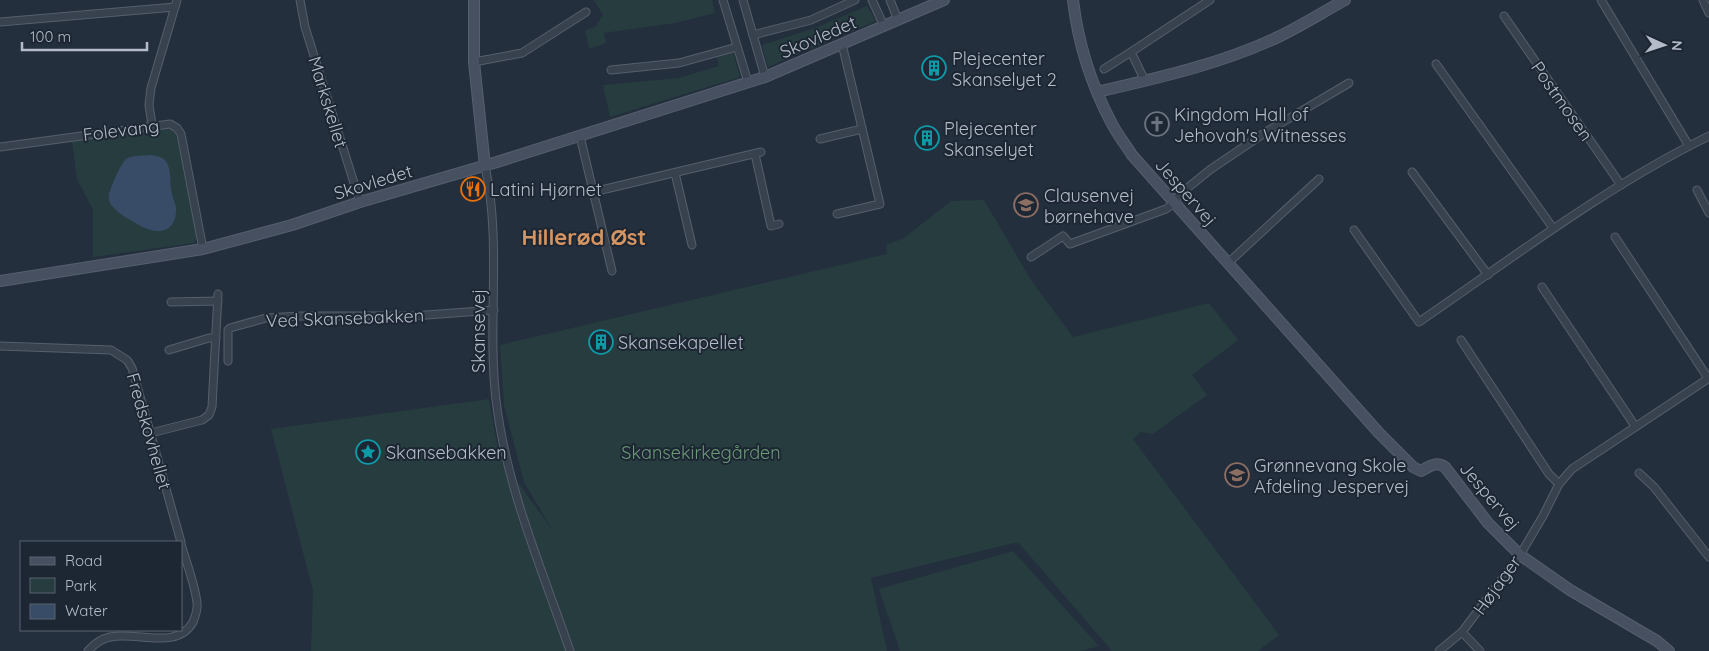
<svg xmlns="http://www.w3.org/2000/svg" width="1709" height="651" font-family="Quicksand,sans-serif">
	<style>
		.green { fill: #263c3f }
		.water { fill: #394c67 }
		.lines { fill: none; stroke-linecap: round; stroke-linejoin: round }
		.street-casing { stroke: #565f6c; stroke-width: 9 }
		.secondary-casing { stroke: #565f6c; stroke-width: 12 }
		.street { stroke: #38414e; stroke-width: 7 }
		.secondary { stroke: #465061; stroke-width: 10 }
		.labels { text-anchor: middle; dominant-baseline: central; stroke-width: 4; stroke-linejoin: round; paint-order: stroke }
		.street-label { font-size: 18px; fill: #b4bcc9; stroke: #1d2633 }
		.poi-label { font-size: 18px; fill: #b4bcc9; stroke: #1d2633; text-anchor: start }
		.park-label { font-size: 18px; fill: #6b9a76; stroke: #1d2633 }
		.district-label { font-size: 22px; font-weight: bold; fill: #d59563; stroke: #1d2633 }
	</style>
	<rect width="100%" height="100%" fill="#242f3e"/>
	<!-- green -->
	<g class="green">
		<polygon points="594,0 712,0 715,13 675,23 604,33 606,43 589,49 585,30 595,27 603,15"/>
		<polygon points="867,6 876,21 768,67 762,45 815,28"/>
		<polygon points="733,52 740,77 610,117 603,85 679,78 719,66 717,57"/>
		<polygon points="167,129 173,131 177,137 197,237 194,243 93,257 93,210 77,179 72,142"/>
		<polygon points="984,200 1031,280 1073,337 1209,303 1238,340 1192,375 1207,395 1153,434 1141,432 1133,439 1279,635 1258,651 1112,651 1018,542 871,578 887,651 311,651 313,591 271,429 489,399 499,456 553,531 524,482 504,405 500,345 887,254 886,245 904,238 951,201"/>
		<polygon points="1013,551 1099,646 1081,651 900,651 879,589"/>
	</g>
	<!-- water -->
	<path class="water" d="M151,155C157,156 164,157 167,163C171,171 170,181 171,190C172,196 175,202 176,208C177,233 157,236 139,225C131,220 121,216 114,208C110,204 108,200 109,194C111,187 121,161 128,158C135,155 144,156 151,155Z"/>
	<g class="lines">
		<!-- street casing -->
		<g class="street-casing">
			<g id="street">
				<polyline points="300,0 305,27 360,202"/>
				<polyline points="723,0 748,82"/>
				<polyline points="743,0 765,77"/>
				<polyline points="872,0 884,26"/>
				<polyline points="890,0 898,20"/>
				<polyline points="1601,0 1689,146"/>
				<polyline points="1703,0 1709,13"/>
				<polyline points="1504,16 1621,185"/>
				<polyline points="0,22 175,7"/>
				<polyline points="753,35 811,20 855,0"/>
				<polyline points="474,62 522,53 586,12"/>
				<polyline points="1436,64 1553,228"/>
				<polyline points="1104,69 1131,52"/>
				<polyline points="611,70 679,63 737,47"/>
				<polyline points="1145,81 1131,52 1210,0"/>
				<polyline points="152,125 149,105 151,88 177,0"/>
				<polyline points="580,136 612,271"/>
				<polyline points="820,139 862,129"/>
				<polyline points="0,147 170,124 177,128 181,134 203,249"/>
				<polyline points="755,154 771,226 779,224"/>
				<path d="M485,166C502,243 487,322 496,400C506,487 542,569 570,651"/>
				<polyline points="1412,172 1488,275"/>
				<polyline points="675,173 692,245"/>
				<polyline points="1697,190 1709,213"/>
				<polyline points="593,192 761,152"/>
				<polyline points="837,214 880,204 842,44"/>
				<path d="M1354,230L1419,322C1514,257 1605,187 1709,136"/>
				<polyline points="1615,237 1708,378"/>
				<polyline points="1031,257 1063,236 1070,244 1166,209 1174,203 1180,194 1211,169 1266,132 1349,83"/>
				<polyline points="1228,263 1319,179"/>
				<polyline points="1542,287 1635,426"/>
				<polyline points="171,302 218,301"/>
				<polyline points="1461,340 1549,474 1559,484"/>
				<polyline points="0,346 111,350 127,360 132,368 181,542"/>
				<polyline points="169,350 209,338 216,338"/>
				<polyline points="228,361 228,330 230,328 266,318 301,316 413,316 494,310"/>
				<polyline points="151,433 202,420 209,415 212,407 218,294"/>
				<polyline points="1639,473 1654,487 1709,557"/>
				<polyline points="1462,632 1480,651"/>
				<path d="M88,651C94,644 101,639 110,637C136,631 177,651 193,622C195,617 198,609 197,603C195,584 186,562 181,544"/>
				<polyline points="1439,651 1462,632 1520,555 1543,516 1559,484 1572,469 1709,378"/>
			</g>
		</g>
		<!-- secondary casing -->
		<g class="secondary-casing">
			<g id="secondary">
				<polyline points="474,0 474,62 485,166"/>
				<path d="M1073,0C1078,43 1091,84 1111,122C1117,134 1125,144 1132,155L1379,433L1413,467L1421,471C1430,466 1436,461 1445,467L1488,523L1520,555L1570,590L1657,641L1669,651"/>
				<path d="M1097,92C1158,78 1221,64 1278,37C1301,26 1323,12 1345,0"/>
				<polyline points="0,281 203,249 292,225 360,202 497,162 765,77 944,0"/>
			</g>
		</g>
		<!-- street -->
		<use href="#street" class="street"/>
		<!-- secondary -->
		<use href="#secondary" class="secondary"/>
	</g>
	<!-- icons -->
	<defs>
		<g id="building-ring" transform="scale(1.25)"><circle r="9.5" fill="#1d2633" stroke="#0f9aa8" stroke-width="1.5"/><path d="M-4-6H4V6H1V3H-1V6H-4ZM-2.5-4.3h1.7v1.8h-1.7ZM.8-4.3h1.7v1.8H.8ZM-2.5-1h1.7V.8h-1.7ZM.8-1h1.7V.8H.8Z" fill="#0f9aa8"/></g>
		<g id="church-ring" transform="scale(1.25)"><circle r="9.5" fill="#1d2633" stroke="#6b7280" stroke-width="1.5"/><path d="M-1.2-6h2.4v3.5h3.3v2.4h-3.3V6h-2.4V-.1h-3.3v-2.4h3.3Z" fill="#6b7280"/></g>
		<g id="restaurant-ring" transform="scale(1.25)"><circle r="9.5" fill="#1d2633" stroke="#e8710a" stroke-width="1.5"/><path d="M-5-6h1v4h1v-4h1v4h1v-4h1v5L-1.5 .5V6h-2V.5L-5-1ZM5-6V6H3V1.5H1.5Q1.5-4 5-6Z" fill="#e8710a"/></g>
		<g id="school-ring" transform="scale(1.25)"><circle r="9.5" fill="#1d2633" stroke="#8d6e63" stroke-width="1.5"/><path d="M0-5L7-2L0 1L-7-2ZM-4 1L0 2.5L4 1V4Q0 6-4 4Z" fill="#8d6e63"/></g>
		<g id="sight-ring" transform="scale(1.25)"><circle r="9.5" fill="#1d2633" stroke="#0f9aa8" stroke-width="1.5"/><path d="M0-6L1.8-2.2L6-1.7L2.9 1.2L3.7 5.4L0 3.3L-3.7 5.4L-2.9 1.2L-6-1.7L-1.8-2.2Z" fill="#0f9aa8"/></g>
	</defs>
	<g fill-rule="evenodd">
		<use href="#building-ring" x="934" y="68"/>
		<use href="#church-ring" x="1157" y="124"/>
		<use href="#building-ring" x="927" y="138"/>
		<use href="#restaurant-ring" x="473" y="189"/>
		<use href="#school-ring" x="1026" y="205"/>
		<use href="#building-ring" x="601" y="342"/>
		<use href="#sight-ring" x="368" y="452"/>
		<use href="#school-ring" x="1237" y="475"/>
	</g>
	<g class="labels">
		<!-- street labels -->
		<g class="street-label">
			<text transform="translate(818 37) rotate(-23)">Skovledet</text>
			<text transform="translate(1562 101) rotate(55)">Postmosen</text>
			<text transform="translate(328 102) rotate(73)">Markskellet</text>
			<text transform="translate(121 130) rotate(-7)">Folevang</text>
			<text transform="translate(373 182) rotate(-17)">Skovledet</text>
			<text transform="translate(1186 192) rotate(49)">Jespervej</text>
			<text transform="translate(345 318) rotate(-2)">Ved Skansebakken</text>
			<text transform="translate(478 331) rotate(-90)">Skansevej</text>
			<text transform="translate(149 431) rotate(74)">Fredskovhellet</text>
			<text transform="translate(1490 496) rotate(50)">Jespervej</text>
			<text transform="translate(1497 585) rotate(-54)">Højager</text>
		</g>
		<!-- poi labels -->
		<g class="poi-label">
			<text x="952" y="58">Plejecenter<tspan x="952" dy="21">Skanselyet 2</tspan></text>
			<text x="1174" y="114">Kingdom Hall of<tspan x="1174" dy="21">Jehovah's Witnesses</tspan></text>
			<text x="944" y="128">Plejecenter<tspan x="944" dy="21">Skanselyet</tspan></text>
			<text x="490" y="189">Latini Hjørnet</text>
			<text x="1044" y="195">Clausenvej<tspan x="1044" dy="21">børnehave</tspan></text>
			<text x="618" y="342">Skansekapellet</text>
			<text x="386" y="452">Skansebakken</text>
			<text x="1254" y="465">Grønnevang Skole<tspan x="1254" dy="21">Afdeling Jespervej</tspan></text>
		</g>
		<!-- park labels -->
		<g class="park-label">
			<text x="701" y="452">Skansekirkegården</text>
		</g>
		<!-- district labels -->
		<g class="district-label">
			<text x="584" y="237">Hillerød Øst</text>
		</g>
	</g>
	<!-- legend -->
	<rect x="20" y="541" width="162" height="90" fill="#1d2633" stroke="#59626f"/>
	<rect x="30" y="557" width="25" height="8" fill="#465061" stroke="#59626f"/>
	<text x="65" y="566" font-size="15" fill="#b4bcc9">Road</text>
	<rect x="30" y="578" width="25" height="15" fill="#263c3f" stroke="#59626f"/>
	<text x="65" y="591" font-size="15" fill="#b4bcc9">Park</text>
	<rect x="30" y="604" width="25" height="15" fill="#394c67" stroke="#59626f"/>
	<text x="65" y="616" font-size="15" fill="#b4bcc9">Water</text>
	<!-- north arrow -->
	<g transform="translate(1664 45) rotate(93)" stroke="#1d2633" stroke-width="4" paint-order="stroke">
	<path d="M0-4L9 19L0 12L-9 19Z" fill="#b4bcc9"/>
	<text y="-8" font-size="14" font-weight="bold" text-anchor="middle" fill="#b4bcc9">N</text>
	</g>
	<!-- scale -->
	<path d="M22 42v8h125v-8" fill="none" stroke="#b4bcc9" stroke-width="2.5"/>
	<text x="30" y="42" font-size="15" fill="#b4bcc9" stroke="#1d2633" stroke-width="4" paint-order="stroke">100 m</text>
</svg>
